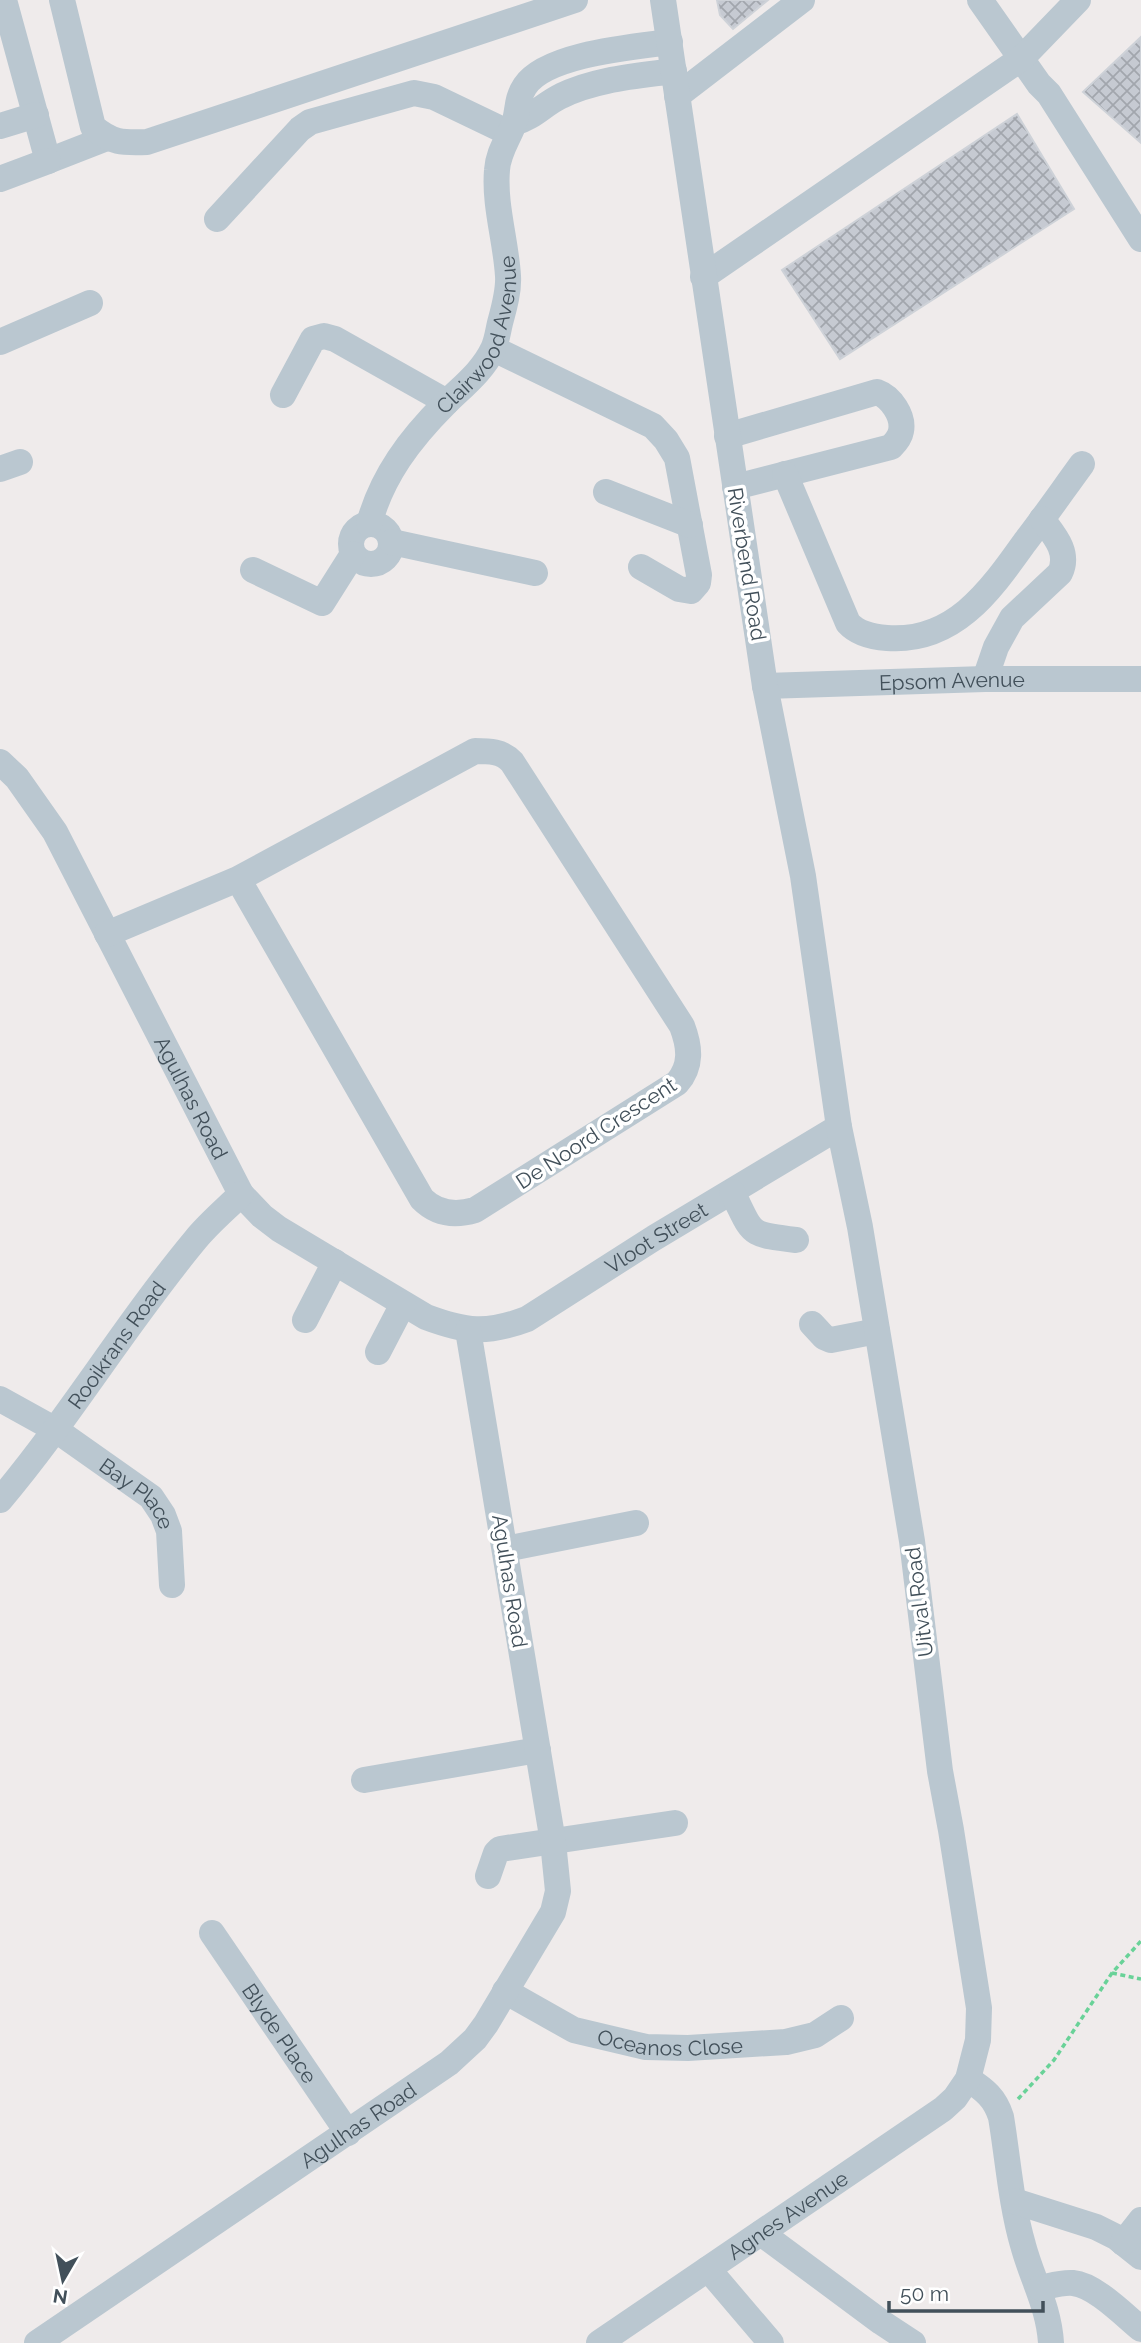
<svg xmlns="http://www.w3.org/2000/svg" width="1141" height="2343" font-family="Raleway,sans-serif">
	<style>
		.building { fill: url(#building-cross-hatch); stroke: #ced2d8; stroke-width: 2 }
		.lines { fill: none; stroke-linecap: round; stroke-linejoin: round }
		.path { stroke: #69d298; stroke-width: 3.5; stroke-dasharray: 5 3.5; stroke-linecap: butt }
		.minor { stroke: #bac7d0; stroke-width: 26 }
		.labels { text-anchor: middle; dominant-baseline: central; stroke-width: 7; stroke-linejoin: round; paint-order: stroke }
		.street-label { font-size: 21px; fill: #42505a; stroke: #fff }
	</style>
	<defs>
		<pattern id="building-cross-hatch" width="8" height="8" patternUnits="userSpaceOnUse" patternTransform="scale(1.75)"><rect width="8" height="8" fill="#c6cad2"/><path d="M0 0l8 8M0 8l8-8" fill="none" stroke="#a2a6ad"/></pattern>
	</defs>
	<rect width="100%" height="100%" fill="#efebeb"/>
	<!-- building -->
	<g class="building">
		<polygon points="717,0 768,0 733,29 720,15"/>
		<polygon points="1141,37 1141,143 1083,92"/>
		<polygon points="1017,114 1074,209 840,359 782,270"/>
	</g>
	<g class="lines">
		<!-- path -->
		<g class="path">
			<polyline points="1112,1973 1141,1979"/>
			<polyline points="1018,2099 1054,2060 1112,1973 1141,1941"/>
		</g>
		<!-- minor -->
		<g class="minor">
			<polyline points="4,0 48,161 107,138"/>
			<path d="M62,0L93,127C112,143 122,143 147,142L575,0"/>
			<polyline points="980,0 1039,84 1049,94 1141,239"/>
			<polyline points="677,96 802,0"/>
			<path d="M514,123C533,118 544,104 561,96C595,79 637,76 674,71"/>
			<polyline points="0,126 36,115"/>
			<polyline points="0,179 48,161"/>
			<polyline points="217,219 300,129 310,122 414,93 434,97 509,133"/>
			<polyline points="703,277 1022,58 1078,0"/>
			<polyline points="0,342 90,303"/>
			<polyline points="494,349 653,426 666,440 677,458 699,575 698,583 691,591 679,589 641,567"/>
			<polyline points="283,395 313,339 324,336 335,339 447,402"/>
			<path d="M727,436L877,392C891,397 904,416 901,431C900,437 895,443 891,447L735,487"/>
			<polyline points="0,469 20,462"/>
			<path d="M785,474L848,623C858,634 872,637 887,638C954,643 990,591 1025,542C1045,516 1063,490 1082,464"/>
			<polyline points="606,492 690,525"/>
			<circle cx="371" cy="544" r="20"/>
			<path id="s1" d="M369,524C382,476 410,439 445,404C462,387 483,371 493,349C497,341 498,331 500,323C504,308 509,291 508,276C506,241 494,205 497,170C498,153 507,141 513,126C519,113 515,101 525,86C546,54 633,47 670,42"/>
			<polyline points="392,542 535,573"/>
			<polyline points="253,570 322,603 353,554"/>
			<path d="M985,679L996,647L1012,618L1060,573C1070,552 1054,535 1042,519"/>
			<path id="s2" d="M765,686L985,679H1141"/>
			<path id="s3" d="M0,762L17,778L55,832L241,1194L262,1216L279,1229L426,1317C466,1332 487,1334 527,1319L654,1238L839,1127"/>
			<path d="M107,934L238,879L475,751C489,751 502,751 512,762L682,1026C690,1047 692,1066 677,1083L475,1210C455,1216 437,1214 422,1199L238,879"/>
			<path d="M732,1192C754,1235 746,1234 796,1240"/>
			<polyline points="305,1320 335,1262"/>
			<polyline points="812,1324 824,1337 831,1340 877,1331"/>
			<polyline points="378,1352 403,1304"/>
			<path id="s4" d="M0,1399L56,1430L151,1497L163,1515L169,1531L172,1585"/>
			<path id="s5" d="M0,1500C70,1417 126,1323 196,1239C209,1223 226,1209 241,1194"/>
			<polyline points="505,1549 636,1523"/>
			<polyline points="364,1780 538,1750"/>
			<polyline points="488,1876 496,1853 500,1849 675,1823"/>
			<path id="s6" d="M212,1933L348,2133"/>
			<path id="s7" d="M505,1991L574,2030L646,2047L688,2048L786,2042L815,2035L841,2018"/>
			<path d="M968,2079C985,2090 995,2098 1001,2117C1008,2159 1011,2204 1023,2245C1032,2279 1049,2307 1051,2343"/>
			<polyline points="1014,2201 1096,2227 1116,2237 1141,2257"/>
			<polyline points="761,2233 881,2322 913,2343"/>
			<polyline points="1123,2243 1141,2220"/>
			<polyline points="708,2269 771,2343"/>
			<path d="M1040,2288C1050,2286 1062,2282 1073,2283C1095,2285 1124,2315 1141,2329"/>
			<path id="s8" d="M37,2343L449,2063L475,2039L486,2024L553,1912L558,1891L553,1842L468,1330"/>
			<path id="s9" d="M599,2343L943,2109L955,2098L968,2079L978,2040L979,2008L951,1830L940,1771L912,1541L860,1227L839,1127L803,876L765,686L663,0"/>
		</g>
	</g>
	<g class="labels">
		<!-- street labels -->
		<g class="street-label">
			<text stroke="none"><textPath href="#s1" startOffset="224">Clairwood Avenue</textPath></text>
			<text transform="translate(747 564) rotate(81)">Riverbend Road</text>
			<text stroke="none"><textPath href="#s2" startOffset="187">Epsom Avenue</textPath></text>
			<text stroke="none"><textPath href="#s3" startOffset="388">Agulhas Road</textPath></text>
			<text transform="translate(596 1133) rotate(-33)">De Noord Crescent</text>
			<text stroke="none"><textPath href="#s3" startOffset="976">Vloot Street</textPath></text>
			<text stroke="none"><textPath href="#s5" startOffset="194">Rooikrans Road</textPath></text>
			<text stroke="none"><textPath href="#s4" startOffset="168">Bay Place</textPath></text>
			<text transform="translate(510 1581) rotate(81)">Agulhas Road</text>
			<text transform="translate(919 1602) rotate(-97)">Uitval Road</text>
			<text stroke="none"><textPath href="#s6" startOffset="121">Blyde Place</textPath></text>
			<text stroke="none"><textPath href="#s7" startOffset="177">Oceanos Close</textPath></text>
			<text stroke="none"><textPath href="#s8" startOffset="388">Agulhas Road</textPath></text>
			<text stroke="none"><textPath href="#s9" startOffset="228">Agnes Avenue</textPath></text>
		</g>
	</g>
	<!-- north arrow -->
	<g transform="translate(63 2280) rotate(189)" stroke="#ffffff" stroke-width="5" paint-order="stroke">
	<path d="M0-5L12 26L0 18L-12 26Z" fill="#42505a"/>
	<text y="-10" font-size="19" font-weight="bold" text-anchor="middle" fill="#42505a">N</text>
	</g>
	<!-- scale -->
	<path d="M889 2301v10h154v-10" fill="none" stroke="#42505a" stroke-width="3.5"/>
	<text x="900" y="2301" font-size="21" fill="#42505a" stroke="#ffffff" stroke-width="5" paint-order="stroke">50 m</text>
</svg>
